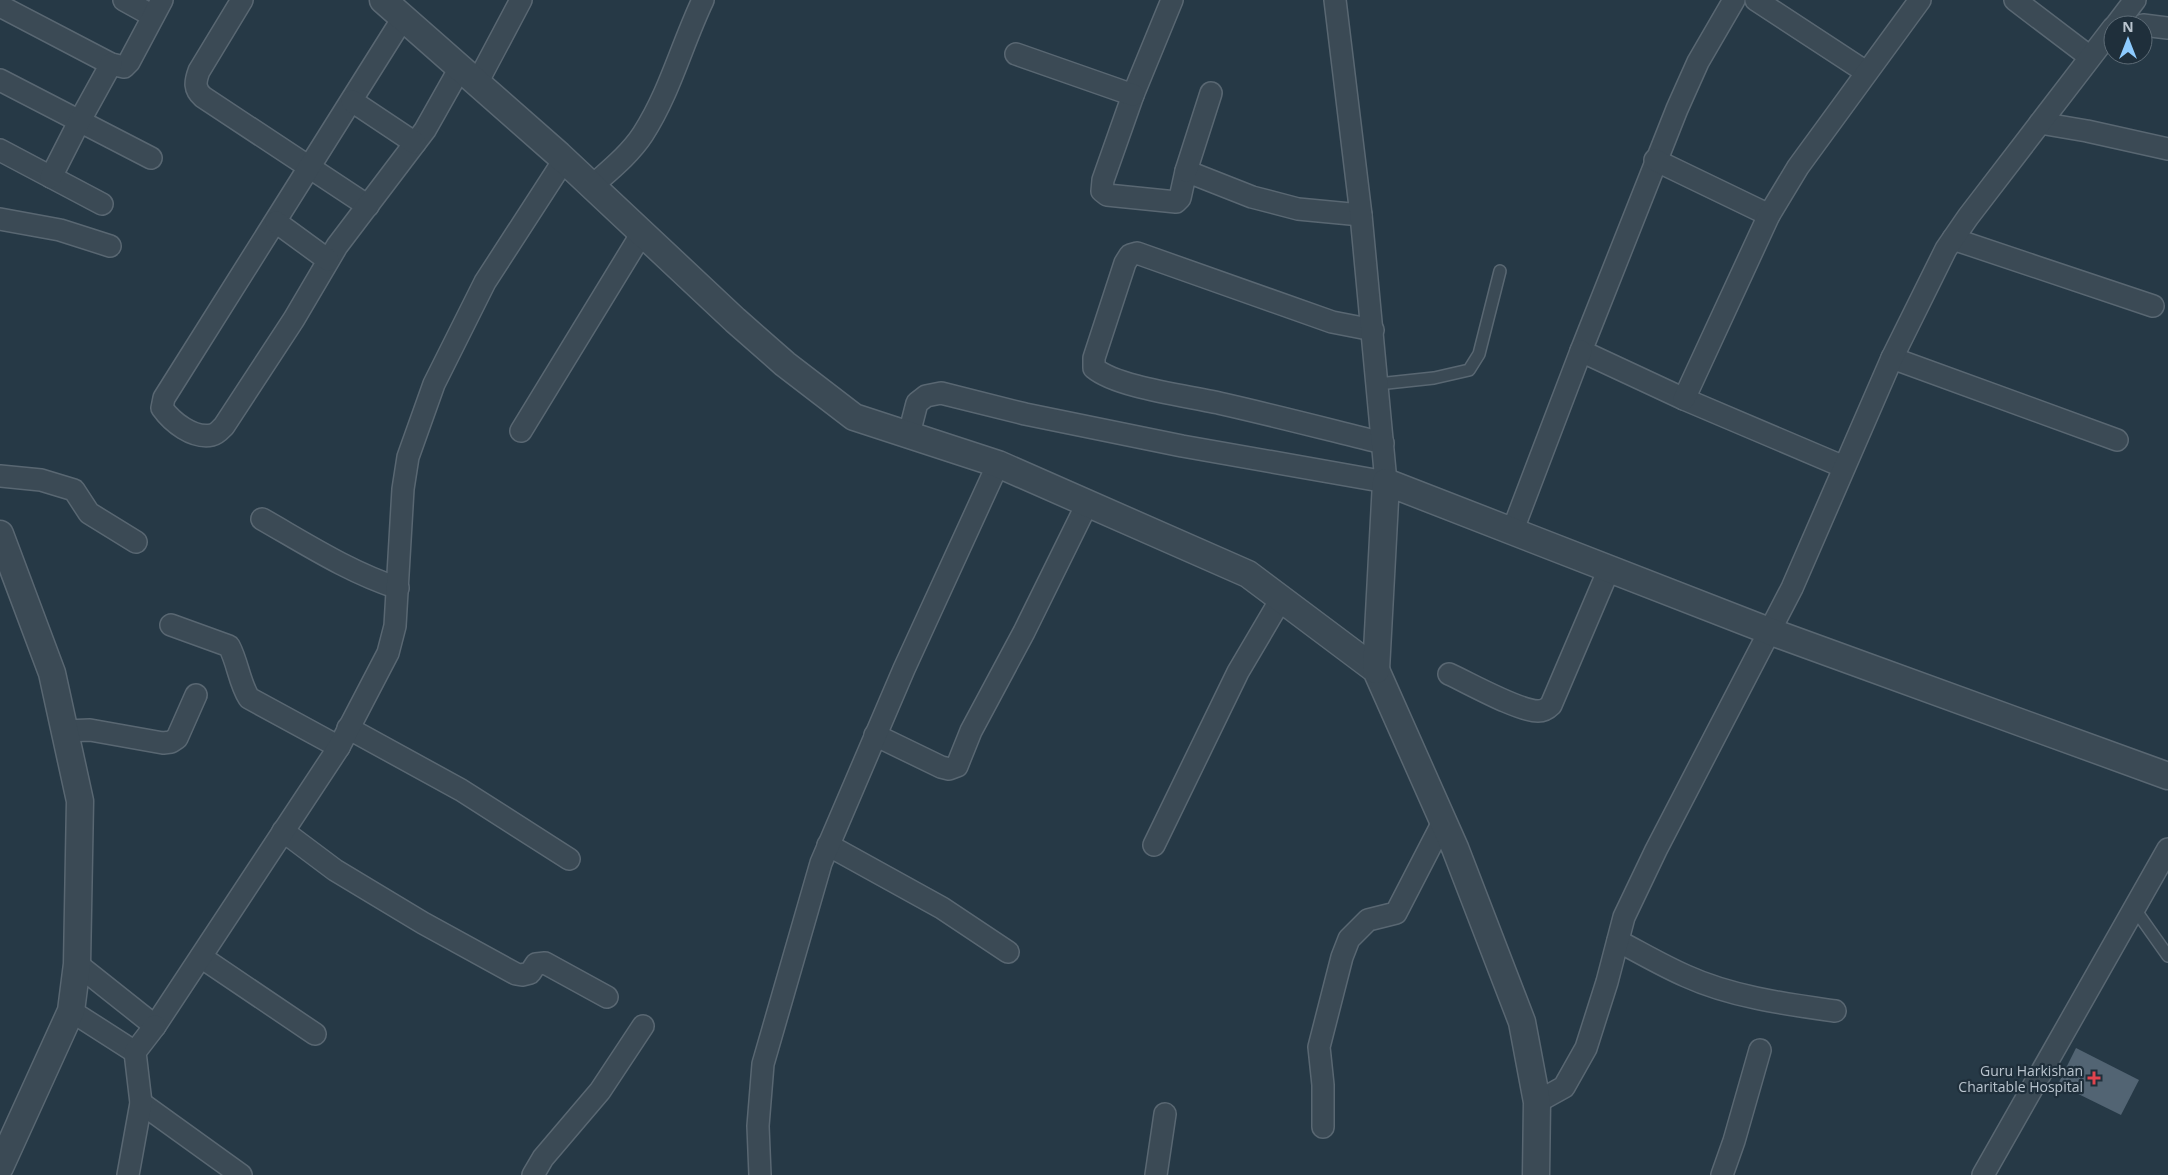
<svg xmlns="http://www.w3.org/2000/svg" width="2168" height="1175" font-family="'Open Sans',sans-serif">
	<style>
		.building { fill: #526473 }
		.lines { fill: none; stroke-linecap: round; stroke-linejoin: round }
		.service-casing { stroke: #596772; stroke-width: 14 }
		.minor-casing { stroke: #596772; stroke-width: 24 }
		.tertiary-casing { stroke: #596772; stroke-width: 29 }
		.service { stroke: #3b4a55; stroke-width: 11 }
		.minor { stroke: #3b4a55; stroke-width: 21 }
		.tertiary { stroke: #3b4a55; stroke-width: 26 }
		.health-dot { fill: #e0444e; stroke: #1f2f3b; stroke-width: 2 }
		.labels { text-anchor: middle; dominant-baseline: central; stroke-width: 4.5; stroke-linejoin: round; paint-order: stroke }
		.poi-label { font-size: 14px; fill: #b9c4ce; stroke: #1f2f3b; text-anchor: end }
	</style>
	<rect width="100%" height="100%" fill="#263946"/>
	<!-- building -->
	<polygon class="building" points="2076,1048 2139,1080 2121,1115 2058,1084"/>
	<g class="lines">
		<!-- service casing -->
		<g class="service-casing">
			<g id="service">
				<polyline points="1378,384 1434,378 1469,370 1479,354 1500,271"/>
				<polyline points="2134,908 2168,956"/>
			</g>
		</g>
		<!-- minor casing -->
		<g class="minor-casing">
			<g id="minor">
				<polyline points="124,0 153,16"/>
				<path d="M242,0L199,71C195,82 194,89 203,97L368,206"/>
				<polyline points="1172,0 1133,95 1103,180 1102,191 1107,195 1176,202 1180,198 1186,171 1252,197 1298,209 1361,215"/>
				<polyline points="1734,0 1698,62 1677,109 1581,351 1684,399 1844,467"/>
				<polyline points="1756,0 1866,72"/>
				<polyline points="2015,0 2090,57"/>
				<polyline points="0,6 111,64 124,67 129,62 162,0"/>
				<path d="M403,18L164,398L162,408C172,422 193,439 212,435C217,434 221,429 224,426L294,319L337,246L425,130L460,68"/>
				<polyline points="2116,25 2135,0"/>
				<polyline points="2143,25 2168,28"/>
				<polyline points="1016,54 1133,95"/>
				<polyline points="0,80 151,158"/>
				<polyline points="477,83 521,0"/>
				<polyline points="352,101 415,143"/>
				<polyline points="2040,123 2087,131 2168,149"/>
				<polyline points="0,150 102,204"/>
				<polyline points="1655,160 1769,215"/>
				<polyline points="1186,171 1211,93"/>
				<polyline points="51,177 79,122 111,64"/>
				<path d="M592,186C610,170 630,154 643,134C670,92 682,44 703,0"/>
				<polyline points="0,219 60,230 110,246"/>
				<polyline points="276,222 328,260"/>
				<polyline points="1953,239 2153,306"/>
				<path d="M1373,330L1332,322L1137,253L1130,255L1125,263L1094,358V368C1118,388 1190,396 1223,404C1276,416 1330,430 1383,443"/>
				<polyline points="1892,358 2117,440"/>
				<polyline points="1684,399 1769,215 1798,167 1920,0"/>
				<polyline points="521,431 642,233"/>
				<polyline points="909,434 917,403 926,396 941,393 1025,414 1182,446 1386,482 1361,215 1335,0"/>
				<polyline points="0,476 41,480 74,490 89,513 136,542"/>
				<path d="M262,519C306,544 349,572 398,588"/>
				<polyline points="1512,532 1581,351"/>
				<path d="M171,625L229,646C238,663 239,682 249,698L339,747"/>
				<path d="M1449,674C1469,683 1518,711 1538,711C1544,711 1547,709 1551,705L1609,569"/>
				<polyline points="348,728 461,790 569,859"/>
				<polyline points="65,731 90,730 163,743 171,742 177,738 196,695"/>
				<polyline points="875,735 941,767 949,769 957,766 971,731 1024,632 1088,502"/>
				<polyline points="283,831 335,870 423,923 516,974 522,975 530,973 536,964 545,963 607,997"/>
				<polyline points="828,845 942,908 1008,952"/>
				<polyline points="1154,845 1238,672 1281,599"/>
				<path d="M1618,941C1641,953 1663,966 1686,976C1732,997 1786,1004 1835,1011"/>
				<polyline points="201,957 315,1034"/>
				<polyline points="77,964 155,1026 339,747 388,653 395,626 403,489 408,457 434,384 485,282 564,160"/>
				<polyline points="71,1011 135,1052"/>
				<polyline points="1537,1102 1564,1087 1586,1048 1607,982 1624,917 1656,850 1792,588 1892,358 1946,249 1968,217 2113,28"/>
				<polyline points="141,1103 241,1175"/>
				<polyline points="1323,1127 1323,1085 1319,1047 1342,957 1349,939 1368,920 1396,913 1443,822"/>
				<polyline points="128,1175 141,1103 135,1052 155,1026"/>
				<polyline points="533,1175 543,1158 600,1091 643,1026"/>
				<polyline points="760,1175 758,1126 763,1064 821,863 904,669 998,464"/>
				<polyline points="1156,1175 1165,1114"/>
				<polyline points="1722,1175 1734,1141 1760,1050"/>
				<polyline points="1983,1175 2168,849"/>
			</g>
		</g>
		<!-- tertiary casing -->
		<g class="tertiary-casing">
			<g id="tertiary">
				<polyline points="383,0 559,155 735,320 785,364 854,417 998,464 1248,574 1376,670 1455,848 1522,1022 1537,1102 1536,1175"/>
				<polyline points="0,534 52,673 80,801 77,964 71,1011 0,1167"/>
				<polyline points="1376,670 1386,482 1769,631 2168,776"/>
			</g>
		</g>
		<!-- service -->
		<use href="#service" class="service"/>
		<!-- minor -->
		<use href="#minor" class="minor"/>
		<!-- tertiary -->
		<use href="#tertiary" class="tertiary"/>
	</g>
	<!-- markers -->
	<path class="health-dot" d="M2091.5 1070.5h5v5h5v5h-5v5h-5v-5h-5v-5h5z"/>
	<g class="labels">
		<!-- poi labels -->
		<g class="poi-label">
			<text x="2083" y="1070">Guru Harkishan<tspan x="2083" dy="16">Charitable Hospital</tspan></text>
		</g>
	</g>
	<!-- north arrow -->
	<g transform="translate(2128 40)"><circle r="24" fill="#1f2f3b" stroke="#5d6b76"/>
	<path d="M0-4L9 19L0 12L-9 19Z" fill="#8dcbfe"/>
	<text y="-8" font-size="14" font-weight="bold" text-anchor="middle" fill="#b9c4ce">N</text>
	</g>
</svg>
